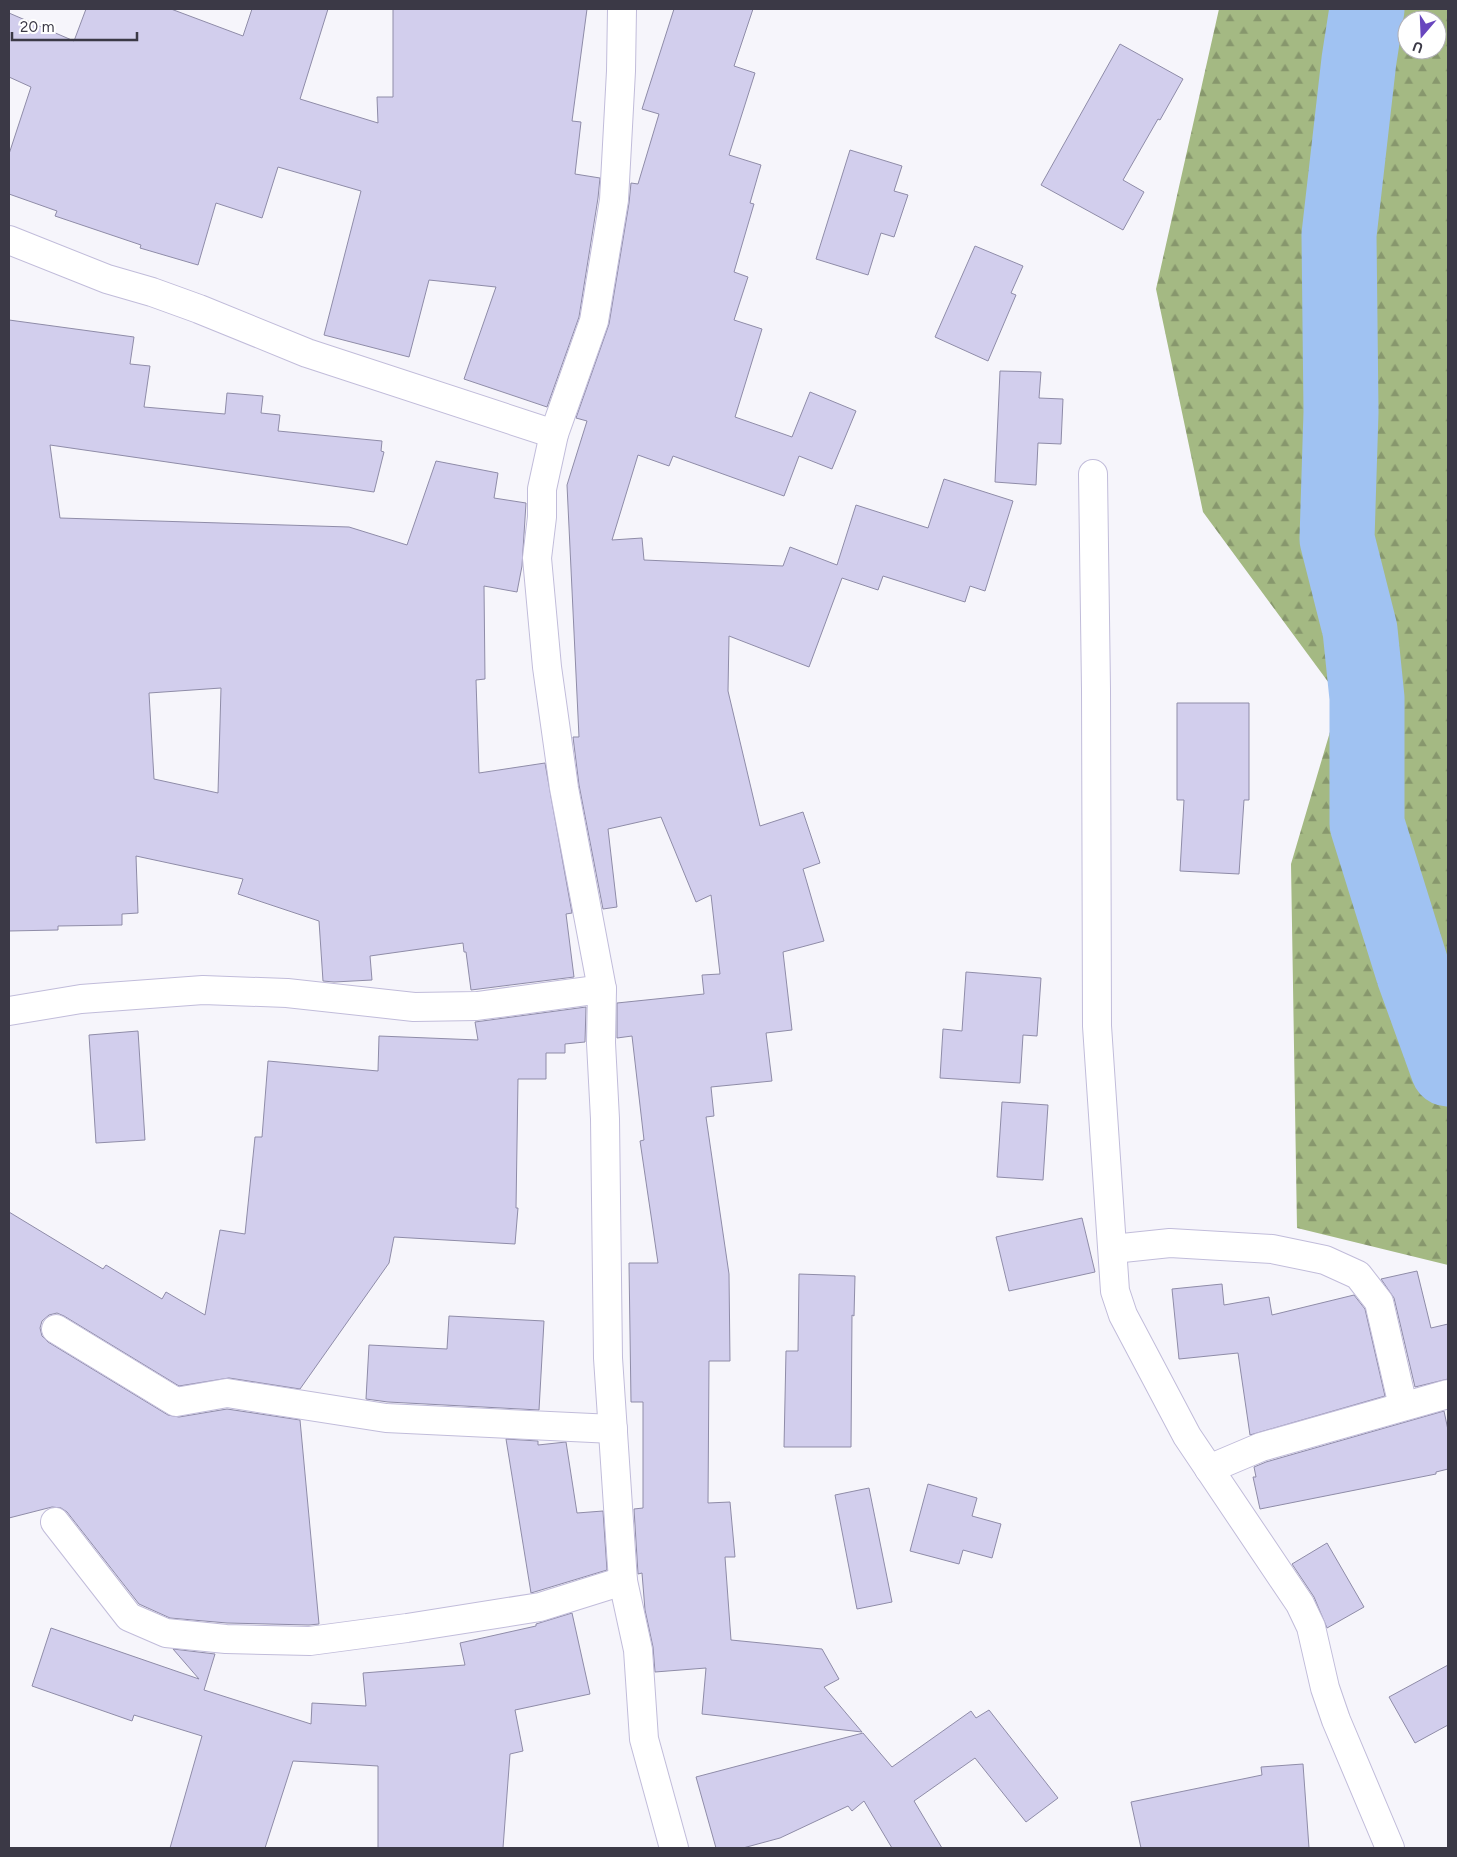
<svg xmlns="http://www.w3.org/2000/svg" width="1457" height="1857" font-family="Figtree,sans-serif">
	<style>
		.forest { fill: url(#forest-firs); fill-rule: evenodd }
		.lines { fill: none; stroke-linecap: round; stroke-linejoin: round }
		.river { stroke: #a0c2f2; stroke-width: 75 }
		.building { fill: #d2ceed; stroke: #8f8ca8; fill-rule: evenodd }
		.minor-casing { stroke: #c1bcda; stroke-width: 30 }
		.minor { stroke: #fff; stroke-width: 28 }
	</style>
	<defs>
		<pattern id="forest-firs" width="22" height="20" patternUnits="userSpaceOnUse" patternTransform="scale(1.25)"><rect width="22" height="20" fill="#a4b983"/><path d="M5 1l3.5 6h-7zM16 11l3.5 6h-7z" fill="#87976d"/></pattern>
	</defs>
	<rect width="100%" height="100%" fill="#f6f5fb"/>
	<!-- forest -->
	<path class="forest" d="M1219,9H1448V1265L1297,1228L1291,864L1340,698L1203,512L1156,289ZM1407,20H1437V50H1407Z"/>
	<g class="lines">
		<!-- river -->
		<polyline class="river" points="1367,9 1359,60 1339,235 1341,412 1337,539 1360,630 1367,698 1367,824 1414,975 1448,1069"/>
	</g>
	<!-- building -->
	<g class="building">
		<polygon points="86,9 171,9 243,36 252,9 328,9 300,99 378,123 377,97 393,97 393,9 587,9 572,121 581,122 575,174 600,178 598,198 579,317 547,407 464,379 496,287 429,280 409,357 324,335 361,191 278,167 262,218 216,203 198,265 140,248 141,245 55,216 57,211 9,194 9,154 31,87 9,77 9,13 74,41"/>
		<polygon points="674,9 753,9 734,66 755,73 729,155 761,165 750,203 754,204 734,272 748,277 734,320 762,329 735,417 792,437 810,392 856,411 832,469 799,456 784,496 673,456 669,466 638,455 612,540 642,538 644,560 783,566 790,547 837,565 856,505 928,528 944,479 1013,501 985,591 970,586 965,602 883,576 878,590 842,578 809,667 729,636 728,691 760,826 803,812 820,863 803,869 824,941 783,952 792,1030 766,1033 772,1081 711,1087 714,1116 706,1117 729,1274 730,1361 709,1361 708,1503 730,1502 735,1557 725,1557 731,1640 822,1649 839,1679 824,1687 862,1732 702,1714 706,1668 655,1672 653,1647 645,1610 642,1573 638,1574 634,1509 643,1508 643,1402 631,1402 629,1263 658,1263 640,1141 644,1140 632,1036 617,1038 617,1003 704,994 702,975 720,974 711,895 696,902 661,817 608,829 617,907 603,909 579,785 573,737 579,737 567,485 587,421 576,418 609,324 629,203 631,183 638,184 659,114 642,109"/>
		<polygon points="1120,44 1183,79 1160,120 1158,119 1123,180 1144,192 1123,230 1041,185"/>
		<polygon points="850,150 902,166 894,191 908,195 894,237 881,233 868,275 816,259"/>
		<polygon points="975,246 1023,266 1011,293 1016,295 988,361 935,337"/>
		<path d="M9,320L134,337L130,364L150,366L144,407L225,414L227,393L263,396L261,413L280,415L278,431L382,441L381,451L384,452L374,492L50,445L60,518L349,527L407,545L436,461L498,473L494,498L526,503L522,566L517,592L484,586L485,679L476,680L479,773L545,763L572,913L566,914L574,977L471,990L466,952H464L463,943L370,956L372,980L334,982L323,981L319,921L238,894L243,879L136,856L138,913L122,914V925L58,926V930L9,931ZM221,688L218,793L154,779L149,693Z"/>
		<polygon points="1000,371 1041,372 1039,398 1063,399 1061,444 1038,443 1036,485 995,482"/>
		<polygon points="1177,703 1249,703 1249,800 1244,800 1239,874 1180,871 1184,800 1177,800"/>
		<polygon points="966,972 1041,978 1037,1036 1023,1035 1020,1083 940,1078 943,1029 962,1031"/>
		<polygon points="586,1007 585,1042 565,1044 565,1053 546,1053 546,1079 518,1079 516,1208 518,1208 515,1244 394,1237 389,1263 300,1389 229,1378 179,1386 64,1316 57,1313 49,1315 42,1321 40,1328 42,1336 48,1342 168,1415 179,1417 227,1409 300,1420 319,1624 309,1625 227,1623 170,1618 139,1604 67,1512 61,1508 52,1507 9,1518 9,1212 103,1269 106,1265 162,1299 166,1292 205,1315 220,1230 245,1234 255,1137 262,1137 268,1061 378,1071 379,1036 478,1040 475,1022"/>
		<polygon points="138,1031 145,1140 96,1143 89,1035"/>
		<polygon points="1002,1102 1048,1105 1043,1180 997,1177"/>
		<polygon points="1082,1218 1095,1272 1009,1291 996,1237"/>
		<polygon points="1417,1271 1431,1328 1448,1324 1448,1379 1415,1387 1394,1298 1381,1279"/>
		<polygon points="799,1274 855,1276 854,1316 852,1315 851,1447 784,1447 786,1351 798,1351"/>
		<polygon points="1222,1284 1224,1305 1269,1297 1272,1315 1354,1295 1365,1309 1385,1396 1250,1435 1238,1353 1179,1359 1172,1289"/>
		<polygon points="449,1316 544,1321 539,1410 388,1402 366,1399 369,1345 447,1349"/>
		<polygon points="1444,1411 1448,1430 1448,1469 1436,1472 1436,1474 1260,1509 1253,1477 1256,1477 1254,1467 1266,1462"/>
		<polygon points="506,1439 538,1441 538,1445 566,1442 577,1513 603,1511 607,1570 531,1593"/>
		<polygon points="928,1484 977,1498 972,1516 1001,1524 992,1558 963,1550 959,1564 910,1551"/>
		<polygon points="869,1488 892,1602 857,1609 835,1495"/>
		<polygon points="1327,1543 1364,1607 1327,1628 1314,1597 1292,1564"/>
		<polygon points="572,1613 590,1694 515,1710 523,1751 510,1754 503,1848 378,1848 378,1766 293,1761 265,1848 170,1848 202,1736 134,1715 132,1721 32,1686 51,1628 199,1679 173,1649 215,1654 204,1690 311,1724 312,1703 366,1706 363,1673 465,1665 460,1643 536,1626 536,1624"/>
		<polygon points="1448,1665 1448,1725 1415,1743 1389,1697"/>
		<polygon points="989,1710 1058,1798 1026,1822 975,1758 914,1801 942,1848 892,1848 864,1801 852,1811 848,1806 780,1838 743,1848 716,1848 696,1777 863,1733 892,1767 971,1711 976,1718"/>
		<polygon points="1303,1764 1309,1848 1141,1848 1131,1802 1262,1775 1261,1767"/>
	</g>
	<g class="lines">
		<!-- minor casing -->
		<g class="minor-casing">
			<g id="minor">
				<polyline points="622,9 621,71 614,200 594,321 554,434 542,489 542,517 537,558 547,667 564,788 602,989 601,1043 605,1119 608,1358 623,1581 638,1650 644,1739 674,1848"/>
				<polyline points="9,240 107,279 152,292 199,309 307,353 554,434"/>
				<polyline points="1093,474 1096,689 1097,1026 1115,1291 1123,1315 1187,1436 1300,1604 1311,1627 1325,1688 1336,1720 1390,1848"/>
				<polyline points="9,1011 81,999 203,990 287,993 414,1007 477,1006 602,989"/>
				<polyline points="1113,1249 1170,1243 1272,1249 1325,1260 1358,1275 1379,1302 1403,1406"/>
				<polyline points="56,1329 176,1402 227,1393 386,1418 613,1429"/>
				<polyline points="1209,1469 1261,1447 1448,1394"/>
				<polyline points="55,1522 129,1617 166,1633 226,1639 310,1641 407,1628 540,1607 623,1581"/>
			</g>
		</g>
		<!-- minor -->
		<use href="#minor" class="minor"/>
	</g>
	<!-- border -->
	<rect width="1457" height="1857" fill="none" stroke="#3b3946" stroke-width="20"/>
	<!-- north arrow -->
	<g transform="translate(1422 35) rotate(199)"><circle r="24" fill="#ffffff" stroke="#b1b0b5"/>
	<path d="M0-4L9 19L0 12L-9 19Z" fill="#6846be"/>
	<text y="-8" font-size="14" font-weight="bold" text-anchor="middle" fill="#3b3946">U</text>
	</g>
	<!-- scale -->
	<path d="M12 32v8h125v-8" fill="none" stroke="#3b3946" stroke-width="2.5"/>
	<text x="20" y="32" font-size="15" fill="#3b3946" stroke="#ffffff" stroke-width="4" paint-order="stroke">20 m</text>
</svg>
